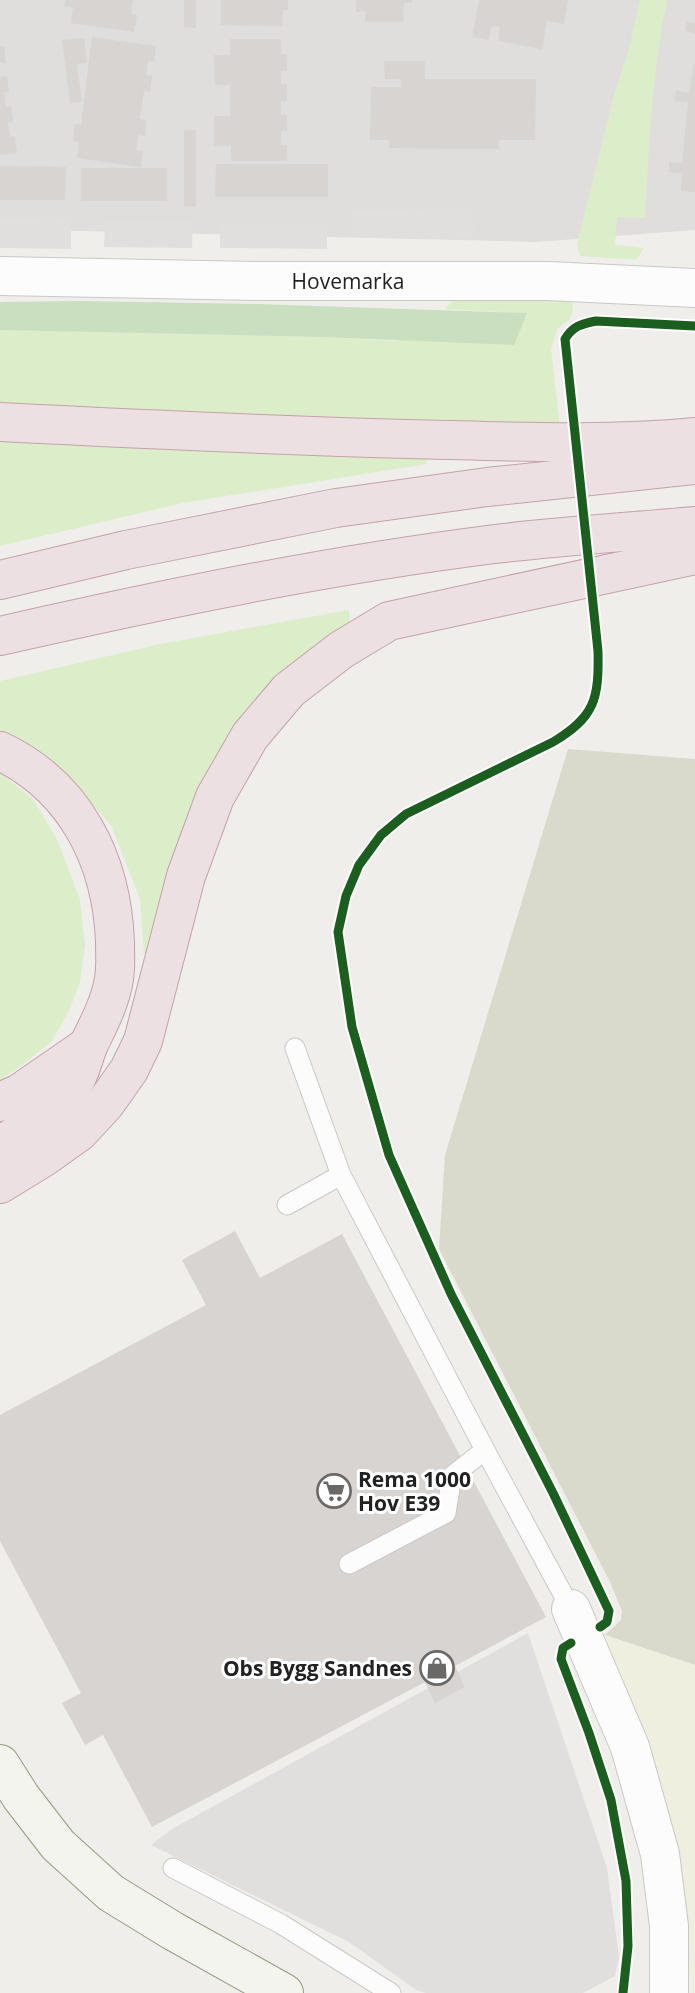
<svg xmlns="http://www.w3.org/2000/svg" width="695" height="1993" font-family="'Open Sans',sans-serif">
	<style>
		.residential { fill: #dfdedc }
		.construction { fill: #d9d9cc }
		.farmland { fill: #eeefde }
		.grass { fill: #dbedc9 }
		.forest { fill: #cadec0 }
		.parking { fill: #e0dfde }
		.building { fill: #d7d4d1 }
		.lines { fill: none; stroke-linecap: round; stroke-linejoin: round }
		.lane-casing { stroke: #c9c8c6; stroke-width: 21 }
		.street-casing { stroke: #c9c8c6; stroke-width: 40 }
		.secondary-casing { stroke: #979a81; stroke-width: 40 }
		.highway-casing { stroke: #c6a1aa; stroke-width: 40 }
		.lane { stroke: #fdfcfc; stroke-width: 19 }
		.street { stroke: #fdfcfc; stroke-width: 38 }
		.secondary { stroke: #f3f4ed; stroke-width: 38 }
		.highway { stroke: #ece0e2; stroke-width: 38 }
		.cycleway-casing { stroke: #fff; stroke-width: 13 }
		.cycleway { stroke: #1b5e20; stroke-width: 9 }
		.labels { text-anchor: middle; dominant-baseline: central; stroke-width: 6; stroke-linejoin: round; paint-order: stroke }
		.street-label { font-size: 21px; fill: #222; stroke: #fff }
		.poi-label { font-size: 21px; font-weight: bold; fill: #222; stroke: #fff; text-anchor: start }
	</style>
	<rect width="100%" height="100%" fill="#f0eeea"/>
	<!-- residential -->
	<polygon class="residential" points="0,0 695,0 695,230 536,242 0,229"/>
	<!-- construction -->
	<polygon class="construction" points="568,749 695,759 695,1665 605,1635 621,1620 622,1611 610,1582 439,1249 445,1155"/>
	<!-- farmland -->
	<polygon class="farmland" points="605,1635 695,1665 695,1993 691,1993 688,1922 679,1845"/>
	<!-- grass -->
	<g class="grass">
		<path d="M640,0H667C652,72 649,145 645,218L617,217L615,245L644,248L636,260L580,256L577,244L613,98L629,48Z"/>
		<polygon points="572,295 573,312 569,320 557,329 551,349 560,427 0,405 0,330 320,337 396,341 527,313 445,309 456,296"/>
		<polygon points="0,436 425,453 427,464 183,503 0,546"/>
		<polygon points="349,610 350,628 301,660 152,950 144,954 140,899 112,827 66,773 14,738 0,734 0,681 160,644"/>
		<polygon points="0,773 33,799 58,841 80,900 85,945 80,982 69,1011 52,1041 22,1065 0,1080"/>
	</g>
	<!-- forest -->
	<polygon class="forest" points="80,301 257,304 527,313 514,345 320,337 0,330 0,302"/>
	<!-- parking -->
	<g class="parking">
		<polygon points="474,210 475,237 351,237 349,211"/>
		<polygon points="71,218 71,249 0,248 0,219"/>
		<polygon points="105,220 193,221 192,248 104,247"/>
		<polygon points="220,223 327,225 327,249 220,248"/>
		<polygon points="528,1633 607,1868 619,1957 615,1976 583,1993 426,1993 416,1990 349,1942 151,1845 172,1829"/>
	</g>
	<!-- building -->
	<g class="building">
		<polygon points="65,0 133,0 131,14 137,15 134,32 71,23 73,7 64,6"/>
		<polygon points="184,0 196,0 196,28 184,27"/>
		<polygon points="221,0 288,0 288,10 283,10 282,26 221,25"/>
		<polygon points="356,0 412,0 412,3 404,3 403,22 365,22 365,11 356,12"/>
		<polygon points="479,0 568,0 564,24 547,21 542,49 498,41 500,27 491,26 489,40 472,37"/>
		<polygon points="687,22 695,23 695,33 685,31"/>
		<polygon points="92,37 156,46 154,62 148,61 146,75 152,76 150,92 144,91 140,119 146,120 145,136 138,135 136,150 143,151 141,167 77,158 79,142 73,141 75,124 81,125"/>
		<polygon points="84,38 87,63 77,64 82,102 70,103 62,40"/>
		<polygon points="230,39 281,39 281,54 287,54 287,71 281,71 281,84 287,84 287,101 281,101 281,115 287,115 287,131 281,131 281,145 287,145 287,161 231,161 231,146 214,146 214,116 230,116 230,85 215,85 214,55 230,55"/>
		<polygon points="0,46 4,46 6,63 0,63"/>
		<polygon points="384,61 425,61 425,79 536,79 535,140 499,140 499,149 389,148 389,140 370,140 371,87 401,87 401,79 385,79"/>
		<polygon points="694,64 695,64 695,192 681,191 682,173 669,172 669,162 682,163 688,102 675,101 676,91 689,93"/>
		<polygon points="7,76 9,92 4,93 6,107 11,106 13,122 8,123 10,137 15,136 17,153 0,155 0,77"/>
		<polygon points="184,130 196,130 196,207 184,206"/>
		<polygon points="216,164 328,164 328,197 215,197"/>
		<polygon points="0,166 66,167 65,200 0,200"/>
		<rect x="81" y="168" width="86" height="33"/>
		<polygon points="235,1231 260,1278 342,1234 546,1617 455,1666 465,1687 435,1703 425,1682 152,1827 103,1735 85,1745 62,1703 81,1693 0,1541 0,1415 206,1305 182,1260"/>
	</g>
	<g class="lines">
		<!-- lane casing -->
		<g class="lane-casing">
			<g id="lane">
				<polyline points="295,1048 341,1175 485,1450 571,1609"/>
				<polyline points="287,1205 341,1175"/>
				<polyline points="349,1564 446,1513 452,1476 485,1450"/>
				<polyline points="173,1868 281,1924 391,1993"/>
			</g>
		</g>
		<!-- street casing -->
		<g class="street-casing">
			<g id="street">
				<polyline points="0,276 261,281 548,281 695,288"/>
				<polyline points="571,1609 630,1747 660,1854 669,1926 669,1993"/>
			</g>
		</g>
		<!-- secondary casing -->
		<g class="secondary-casing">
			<polyline id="secondary" points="0,1764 21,1797 58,1845 111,1893 173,1931 284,1993"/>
		</g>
		<!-- highway casing -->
		<g class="highway-casing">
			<g id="highway">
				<path d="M0,422C136,429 272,435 408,439C504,441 600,446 695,437"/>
				<polyline points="0,580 126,550 336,508 487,487 695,465"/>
				<path d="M0,636C163,599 328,565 495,544C561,536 628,532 695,526"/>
				<path d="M0,751C76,787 112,861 115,942C115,954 116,967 114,979C110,1003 99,1023 89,1044C83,1058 80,1076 71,1088C53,1112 26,1131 0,1145"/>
				<polyline points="0,1102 20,1093 88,1046"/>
				<polyline points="0,1184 44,1157 79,1132 105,1104 129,1070 143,1041 186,876 215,797 250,736 289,690 341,650 389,621 695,555"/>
			</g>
		</g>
		<!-- lane -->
		<use href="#lane" class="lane"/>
		<!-- street -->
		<use href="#street" class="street"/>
		<!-- secondary -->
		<use href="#secondary" class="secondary"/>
		<!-- highway -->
		<use href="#highway" class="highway"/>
		<!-- cycleway casing -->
		<g class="cycleway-casing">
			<g id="cycleway">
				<path d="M600,1627L607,1622L609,1611L553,1493L451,1294L389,1155L352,1027L338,932L346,896L359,865L381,835L406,814L553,742C595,717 599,699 598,651L565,339C573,326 581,324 596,321L695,326"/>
				<polyline points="571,1643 563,1648 561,1659 589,1733 611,1800 626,1881 628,1946 623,1993"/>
			</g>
		</g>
		<!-- cycleway -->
		<use href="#cycleway" class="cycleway"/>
	</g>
	<!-- icons -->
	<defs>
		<g id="supermarket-ring" transform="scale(1.75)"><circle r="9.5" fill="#fff" stroke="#6a6968" stroke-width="1.5"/><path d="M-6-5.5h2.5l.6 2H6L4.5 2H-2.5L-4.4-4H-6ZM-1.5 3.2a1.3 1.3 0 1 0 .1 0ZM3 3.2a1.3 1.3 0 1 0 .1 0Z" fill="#6a6968"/></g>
		<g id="shop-ring" transform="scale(1.75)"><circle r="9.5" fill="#fff" stroke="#6a6968" stroke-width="1.5"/><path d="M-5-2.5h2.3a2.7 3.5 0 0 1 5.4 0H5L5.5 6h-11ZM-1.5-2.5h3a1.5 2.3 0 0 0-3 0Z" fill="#6a6968"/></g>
	</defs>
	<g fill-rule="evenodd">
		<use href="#supermarket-ring" x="334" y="1491"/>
		<use href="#shop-ring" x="437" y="1668"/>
	</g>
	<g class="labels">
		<!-- street labels -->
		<g class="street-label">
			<text x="348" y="281">Hovemarka</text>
		</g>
		<!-- poi labels -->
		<g class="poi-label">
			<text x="358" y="1479">Rema 1000<tspan x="358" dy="24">Hov E39</tspan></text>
			<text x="412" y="1668" text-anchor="end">Obs Bygg Sandnes</text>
		</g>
	</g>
</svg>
